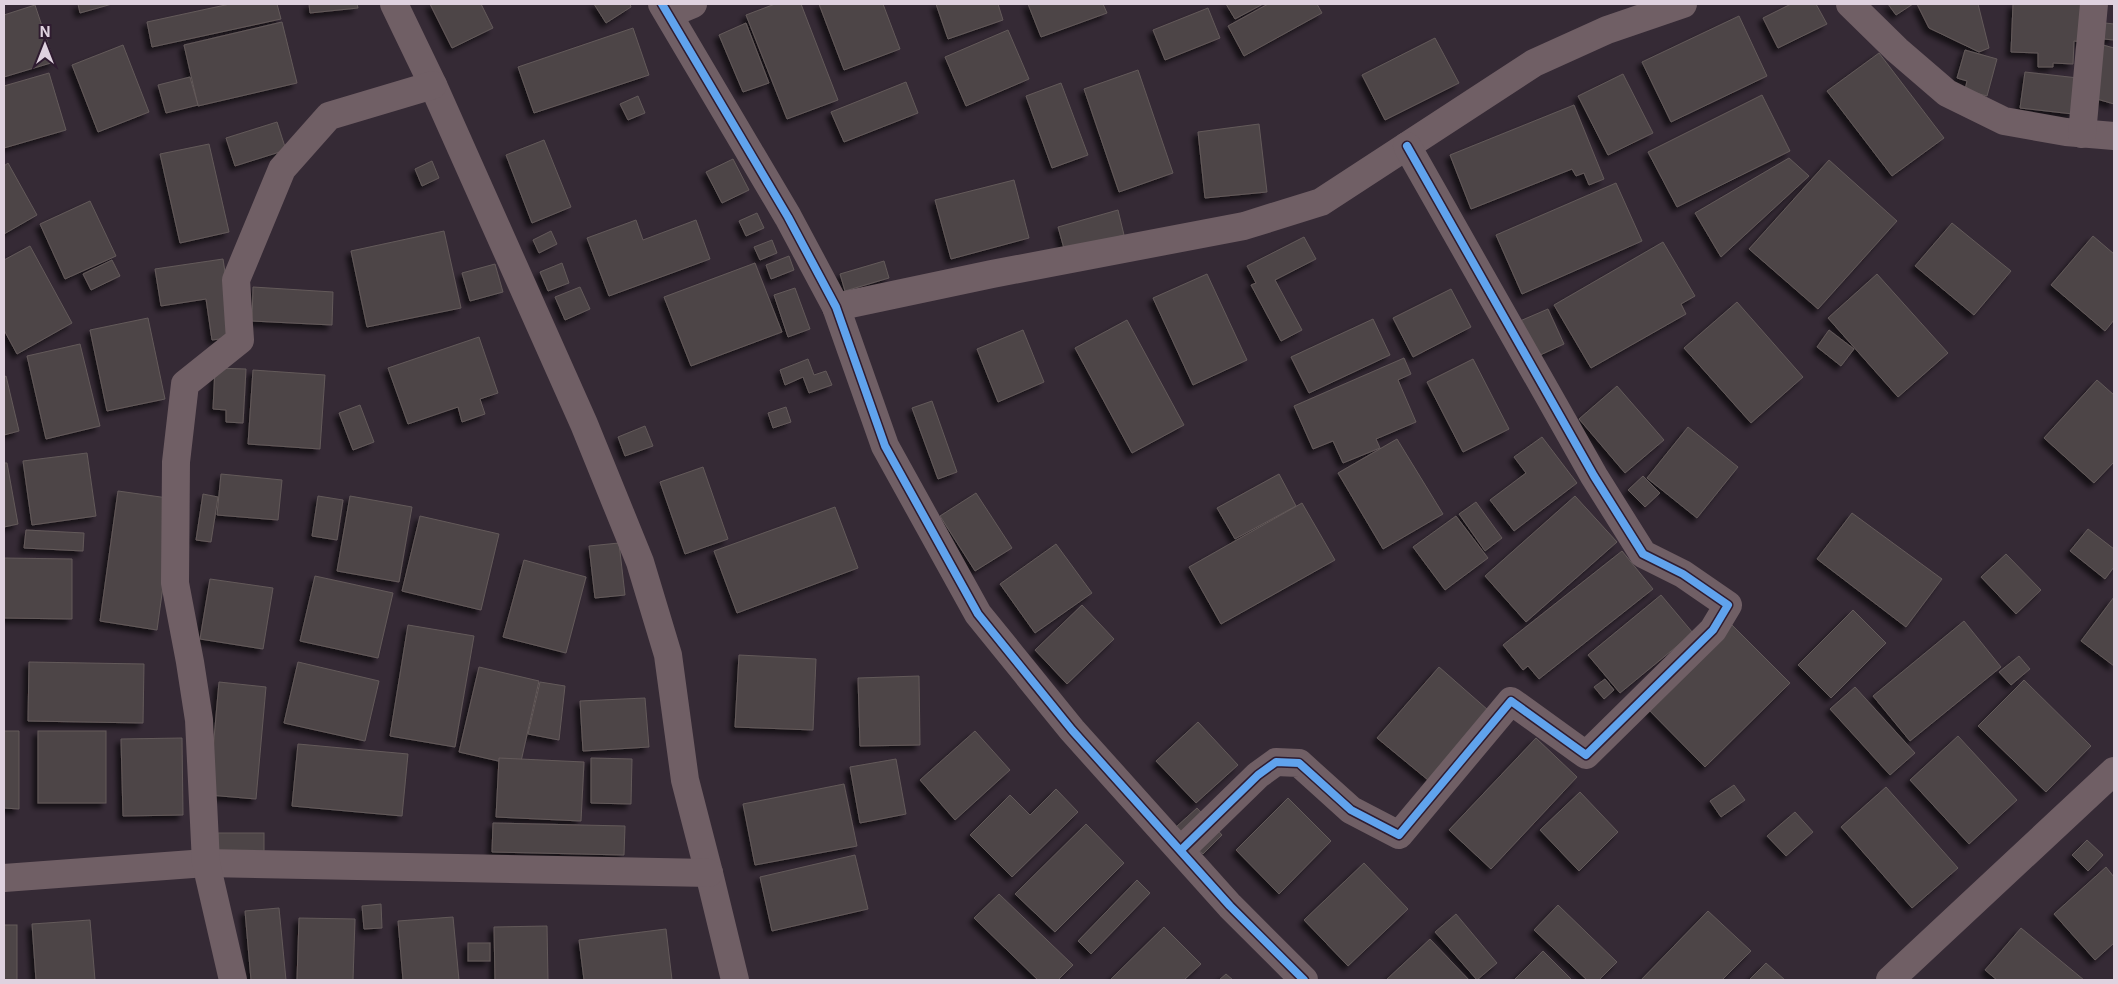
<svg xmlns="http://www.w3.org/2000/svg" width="2118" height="984" font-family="Inter,sans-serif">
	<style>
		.building { fill: #4e4547; stroke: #635a5a; filter: url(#shadow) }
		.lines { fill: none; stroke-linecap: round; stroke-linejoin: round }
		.minor { stroke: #705f65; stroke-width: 28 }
		.cycleway-casing { stroke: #2f1c30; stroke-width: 11 }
		.cycleway { stroke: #60a3ed; stroke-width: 8 }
	</style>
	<defs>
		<filter id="shadow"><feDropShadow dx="-4.5" dy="4.5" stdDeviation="2.5" flood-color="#0009"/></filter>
	</defs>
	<rect width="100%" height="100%" fill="#352a35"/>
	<!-- building -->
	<g class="building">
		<polygon points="78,4 112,4 80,13"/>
		<polygon points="230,4 277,4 281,19 152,47 147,22"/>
		<polygon points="309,4 357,4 358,8 310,13"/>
		<polygon points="430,4 481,4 493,28 452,48"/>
		<polygon points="594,4 630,4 631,7 606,23"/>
		<polygon points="775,4 801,4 838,100 787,119 746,15"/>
		<polygon points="819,4 883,4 900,49 844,70"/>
		<polygon points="936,4 998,4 1003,20 948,39"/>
		<polygon points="1028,4 1103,4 1107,13 1041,37"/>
		<polygon points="1226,4 1263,4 1235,19"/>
		<polygon points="1268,4 1317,4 1322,13 1244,56 1228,26"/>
		<polygon points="1791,4 1816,4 1827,24 1778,48 1763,18"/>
		<polygon points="1888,4 1913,4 1896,15"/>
		<polygon points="1917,4 1978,4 1989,48 1979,52 1929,28"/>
		<polygon points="2013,4 2085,4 2083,42 2074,41 2073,64 2053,63 2053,67 2038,67 2038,53 2011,52"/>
		<polygon points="35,5 54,62 4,77 4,15"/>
		<polygon points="1208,8 1220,38 1165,60 1153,30"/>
		<polygon points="1739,16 1767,76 1671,122 1642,62"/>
		<polygon points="282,22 297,83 198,106 184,45"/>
		<polygon points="746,23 769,83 743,92 719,35"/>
		<polygon points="2105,23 2114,24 2114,40 2104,39"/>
		<polygon points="633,28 649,75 534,113 518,67"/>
		<polygon points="1008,30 1029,79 966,106 945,57"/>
		<polygon points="1435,38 1459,83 1385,120 1362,75"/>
		<polygon points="123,45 149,112 98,132 72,65"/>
		<polygon points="2103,45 2114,48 2114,104 2090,97"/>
		<polygon points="1965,50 1997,59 1987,96 1965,90 1967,81 1957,78"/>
		<polygon points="1879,53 1944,138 1892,176 1827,91"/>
		<polygon points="1138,70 1173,173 1119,192 1084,89"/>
		<polygon points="2025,72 2078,78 2073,114 2020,108"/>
		<polygon points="49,73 66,130 4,148 4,86"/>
		<polygon points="1623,74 1653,133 1608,155 1578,96"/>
		<polygon points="190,77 198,105 166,113 158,85"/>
		<polygon points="906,82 918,113 844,142 831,112"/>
		<polygon points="1061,83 1088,155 1052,168 1026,96"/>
		<polygon points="1762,95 1790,151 1677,207 1648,152"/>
		<polygon points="638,96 645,113 628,120 620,104"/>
		<polygon points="1574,105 1604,179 1589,185 1584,173 1576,176 1572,169 1471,209 1450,155"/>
		<polygon points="277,122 286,150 235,166 226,138"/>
		<polygon points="1259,124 1267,192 1205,198 1198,132"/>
		<polygon points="544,140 571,207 532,223 506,155"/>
		<polygon points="209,144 229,232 180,243 160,154"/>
		<polygon points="1789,158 1809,176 1721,257 1695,213"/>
		<polygon points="733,159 749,190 722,203 706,172"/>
		<polygon points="1829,160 1897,221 1818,309 1749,249"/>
		<polygon points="432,161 439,178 422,186 415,169"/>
		<polygon points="8,163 37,215 4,234 4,166"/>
		<polygon points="1014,180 1029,238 951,259 935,200"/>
		<polygon points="1616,183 1642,241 1522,294 1496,235"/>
		<polygon points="90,201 116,256 65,279 40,224"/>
		<polygon points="1118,210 1124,235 1065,252 1058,227"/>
		<polygon points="757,213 764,228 746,236 739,221"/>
		<polygon points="636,220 643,240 696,220 710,259 609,296 587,238"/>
		<polygon points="1952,223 2011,271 1974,315 1915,266"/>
		<polygon points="444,231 461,308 367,327 351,251"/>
		<polygon points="551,231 557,244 539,253 533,240"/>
		<polygon points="2093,236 2114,254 2114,320 2105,331 2051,285"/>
		<polygon points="1304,237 1316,259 1275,280 1302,330 1281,341 1251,285 1256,283 1247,266"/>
		<polygon points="772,240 777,253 760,260 754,247"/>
		<polygon points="1663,242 1695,296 1681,304 1686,314 1591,368 1554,305"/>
		<polygon points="30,246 72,323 17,354 4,330 4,260"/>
		<polygon points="789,256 794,270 771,279 766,265"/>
		<polygon points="223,259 235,337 212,340 206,299 161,306 155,269"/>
		<polygon points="112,260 120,276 91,290 83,274"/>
		<polygon points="884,261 889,278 845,291 840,274"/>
		<polygon points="562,263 569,283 548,291 540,272"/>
		<polygon points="755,263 782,332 691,366 664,297"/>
		<polygon points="495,264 503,292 470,301 462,273"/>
		<polygon points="1207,274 1247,360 1193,385 1153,298"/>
		<polygon points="1877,274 1948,353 1898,397 1828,318"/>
		<polygon points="253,287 333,292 332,325 252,321"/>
		<polygon points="580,287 590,309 565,320 555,297"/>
		<polygon points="795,288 810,329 788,337 774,295"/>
		<polygon points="1451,289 1471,327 1413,357 1393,318"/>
		<polygon points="1737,302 1803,377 1751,423 1684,348"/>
		<polygon points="1548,309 1564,344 1536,357 1520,321"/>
		<polygon points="148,318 165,399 107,411 90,330"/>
		<polygon points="1373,319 1390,355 1309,393 1291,357"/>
		<polygon points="1127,320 1184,425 1132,453 1075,348"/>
		<polygon points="1023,330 1044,382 998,402 977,349"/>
		<polygon points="1829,330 1854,349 1841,366 1817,347"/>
		<polygon points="479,337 498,393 480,399 485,414 462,422 458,407 408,424 388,368"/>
		<polygon points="80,344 100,426 46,439 27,356"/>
		<polygon points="1404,358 1411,374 1398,380 1416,422 1376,439 1380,448 1343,463 1333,441 1313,449 1294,406"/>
		<polygon points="808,359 814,375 826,371 832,385 809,393 803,377 785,385 780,370"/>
		<polygon points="1473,359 1509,429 1463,452 1427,382"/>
		<polygon points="215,368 246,369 243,423 226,422 226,410 213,409"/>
		<polygon points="253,370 325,375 320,449 248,444"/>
		<polygon points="6,376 19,431 4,435 4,377"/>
		<polygon points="2097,380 2114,395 2114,462 2094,483 2044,438"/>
		<polygon points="1617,386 1664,440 1625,473 1579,419"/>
		<polygon points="932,401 957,472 938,479 912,408"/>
		<polygon points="360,405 374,442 353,450 339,413"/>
		<polygon points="786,407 791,422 773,428 768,413"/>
		<polygon points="645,426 653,446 625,456 618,437"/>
		<polygon points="1688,427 1738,467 1697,518 1647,478"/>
		<polygon points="1542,437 1577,483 1514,531 1490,500 1526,473 1514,457"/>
		<polygon points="1397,439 1443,514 1383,549 1338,473"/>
		<polygon points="87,453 96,516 32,525 23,461"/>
		<polygon points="4,463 7,463 18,524 4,527"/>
		<polygon points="703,467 728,539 685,554 660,482"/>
		<polygon points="221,474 282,480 278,520 217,515"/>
		<polygon points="1279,474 1296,506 1235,539 1217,508"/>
		<polygon points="1643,476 1660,493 1645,507 1628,490"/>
		<polygon points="118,491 175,499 157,630 100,621"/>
		<polygon points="976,493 1012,548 975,571 940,516"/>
		<polygon points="203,494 218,497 211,542 196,540"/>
		<polygon points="318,496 343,500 337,540 312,536"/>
		<polygon points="350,496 412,507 399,582 337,571"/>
		<polygon points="1575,496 1617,542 1526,622 1485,576"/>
		<polygon points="1476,502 1502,538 1485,551 1459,514"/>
		<polygon points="1302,503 1335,560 1221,624 1189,567"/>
		<polygon points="835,507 858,568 737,613 714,551"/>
		<polygon points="1852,513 1942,579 1906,627 1817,559"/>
		<polygon points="420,516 499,534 481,610 402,591"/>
		<polygon points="1456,516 1488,558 1445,590 1413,547"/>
		<polygon points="2088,529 2114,549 2114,567 2105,579 2070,551"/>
		<polygon points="26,530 84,533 83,551 24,548"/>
		<polygon points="619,543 625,595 595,598 589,546"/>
		<polygon points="1056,544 1092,593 1035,633 1000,584"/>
		<polygon points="1622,551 1653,589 1539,679 1528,666 1523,670 1503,645"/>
		<polygon points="2006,554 2041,590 2016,614 1981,577"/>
		<polygon points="4,558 72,559 72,619 4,618"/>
		<polygon points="524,560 586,577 566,653 503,637"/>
		<polygon points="315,576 393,593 378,658 300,641"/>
		<polygon points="210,579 273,588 263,649 200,639"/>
		<polygon points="1661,595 1693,633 1620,693 1588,655"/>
		<polygon points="2114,597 2114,666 2081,641"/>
		<polygon points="1082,605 1114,639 1067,684 1035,650"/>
		<polygon points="1853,610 1886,643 1831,698 1798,665"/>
		<polygon points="1964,621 2001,667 1910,741 1873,696"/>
		<polygon points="408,625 474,636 455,747 390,736"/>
		<polygon points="1732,625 1790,683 1705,767 1648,709"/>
		<polygon points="739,655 816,659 813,730 735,727"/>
		<polygon points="2019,656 2030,669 2011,685 1999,672"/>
		<polygon points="29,662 144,664 143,723 28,721"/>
		<polygon points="298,662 379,681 365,741 284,723"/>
		<polygon points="479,667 539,681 520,766 459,752"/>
		<polygon points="1439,667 1488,710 1428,780 1377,738"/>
		<polygon points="919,676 920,745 860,746 858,678"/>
		<polygon points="1605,679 1614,690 1604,699 1594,687"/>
		<polygon points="2024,680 2091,746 2046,792 1978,726"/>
		<polygon points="219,682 266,687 256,799 209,795"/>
		<polygon points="540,682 565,686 559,740 528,734"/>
		<polygon points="1855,687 1915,753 1890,775 1830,709"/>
		<polygon points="645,698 649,747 583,751 580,701"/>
		<polygon points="1198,722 1238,765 1196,803 1156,761"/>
		<polygon points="4,731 19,731 19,809 4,808"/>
		<rect x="38" y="731" width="68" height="72"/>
		<polygon points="975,731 1010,770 955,820 920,780"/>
		<polygon points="1958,736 2017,800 1969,844 1910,780"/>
		<polygon points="182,738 183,815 123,816 121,739"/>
		<polygon points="1536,738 1577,777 1491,869 1449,830"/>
		<polygon points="298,744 408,754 402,816 292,806"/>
		<polygon points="499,758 584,762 581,821 496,817"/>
		<polygon points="591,758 632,759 631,804 591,803"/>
		<polygon points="896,759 906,814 860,823 850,767"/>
		<polygon points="844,784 857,846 755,865 743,804"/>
		<polygon points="1734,785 1745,800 1721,817 1710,801"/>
		<polygon points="1886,787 1958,868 1912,908 1841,827"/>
		<polygon points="1056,789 1078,812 1012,877 970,835 1010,795 1030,815"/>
		<polygon points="1580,792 1618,832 1579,871 1540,830"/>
		<polygon points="1288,798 1331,841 1279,894 1236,850"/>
		<polygon points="1197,808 1208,820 1188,840 1176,827"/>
		<polygon points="1795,812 1813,832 1786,856 1767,836"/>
		<polygon points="493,823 625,826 624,855 492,852"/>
		<polygon points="1086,824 1124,863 1055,932 1015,894"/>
		<polygon points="1212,824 1222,835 1203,854 1192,844"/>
		<rect x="218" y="833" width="46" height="21"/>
		<polygon points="2087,840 2103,855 2088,871 2072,855"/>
		<polygon points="855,855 868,909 772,931 760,877"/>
		<polygon points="1364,863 1408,909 1348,966 1304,920"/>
		<polygon points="2106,867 2114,877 2114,943 2095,960 2054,914"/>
		<polygon points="1137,880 1150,893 1091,954 1078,941"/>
		<polygon points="999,894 1073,965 1058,980 1038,980 974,918"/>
		<polygon points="381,904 382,928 364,929 362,906"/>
		<polygon points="1558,905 1617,962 1599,980 1587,980 1534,930"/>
		<polygon points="279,908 286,980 251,980 245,911"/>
		<polygon points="1708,911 1751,951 1722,980 1641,980"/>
		<polygon points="1456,914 1497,963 1477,980 1435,932"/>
		<polygon points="453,917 459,980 403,980 398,921"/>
		<polygon points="299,918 355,919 353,980 297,980"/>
		<polygon points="90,920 95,980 36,980 32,924"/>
		<rect x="4" y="925" width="13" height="55"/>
		<polygon points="547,926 548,980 495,980 494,927"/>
		<polygon points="1164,927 1201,964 1184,980 1110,980"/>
		<polygon points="2021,928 2084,980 1997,980 1985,970"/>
		<polygon points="666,929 672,980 584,980 579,940"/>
		<polygon points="1430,939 1469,980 1386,980"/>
		<rect x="468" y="943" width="22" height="18"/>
		<polygon points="1543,951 1572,980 1514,980"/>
		<polygon points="1766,963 1785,980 1749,980"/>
		<polygon points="1226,974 1233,980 1219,980"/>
	</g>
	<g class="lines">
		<!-- minor -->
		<g class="minor">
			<polyline points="394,4 433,85 584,424 640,562 668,655 685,780 709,873 735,980"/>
			<polyline points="662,4 788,217 836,307 885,446 978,614 1072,730 1230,906 1304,980"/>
			<polyline points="1850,4 1897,50 1947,93 2004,121 2066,132 2114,136"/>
			<polyline points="669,14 693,4"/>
			<polyline points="2082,134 2094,4"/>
			<polyline points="836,307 992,274 1244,226 1321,202 1534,63 1607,30 1683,4"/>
			<polyline points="1181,850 1258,775 1276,762 1299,763 1351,810 1399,835 1511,701 1586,755 1713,630 1728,605 1683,574 1643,554 1594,476 1407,146"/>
			<polyline points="4,878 206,863 709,873"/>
			<polyline points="233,980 206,863 199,720 190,662 175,583 176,462 185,384 240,340 236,280 282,169 329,116 433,85"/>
			<polyline points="1890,980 2114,771"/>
		</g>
		<!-- cycleway casing -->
		<g class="cycleway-casing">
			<g id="cycleway">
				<polyline points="662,4 788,217 836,307 885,446 978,614 1072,730 1230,906 1304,980"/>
				<polyline points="1181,850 1258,775 1276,762 1299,763 1351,810 1399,835 1511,701 1586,755 1713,630 1728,605 1683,574 1643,554 1594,476 1407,146"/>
			</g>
		</g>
		<!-- cycleway -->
		<use href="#cycleway" class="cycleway"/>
	</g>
	<!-- border -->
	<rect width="2118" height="984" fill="none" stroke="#dfd2df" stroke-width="10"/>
	<!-- north arrow -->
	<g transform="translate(45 45)" stroke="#2f1c30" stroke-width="4" paint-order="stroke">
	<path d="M0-4L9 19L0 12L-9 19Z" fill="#dfd2df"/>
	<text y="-8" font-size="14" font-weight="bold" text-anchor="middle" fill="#dfd2df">N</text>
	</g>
</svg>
